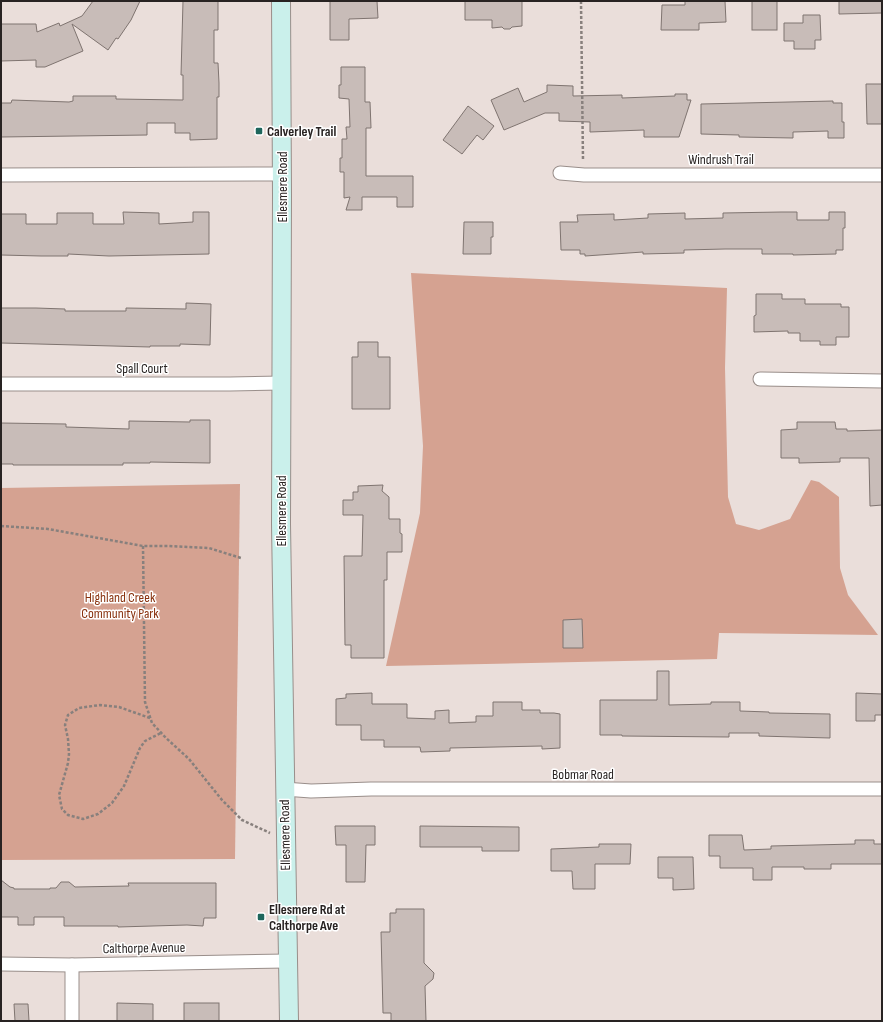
<svg xmlns="http://www.w3.org/2000/svg" width="883" height="1022" font-family="'Sofia Sans Condensed',sans-serif">
	<style>
		.green { fill: #d5a291 }
		.building { fill: #c8bcb8; stroke: #7f7470 }
		.lines { fill: none; stroke-linecap: round; stroke-linejoin: round }
		.minor-casing { stroke: #998e8a; stroke-width: 15 }
		.secondary-casing { stroke: #998e8a; stroke-width: 20 }
		.path { stroke: #88807d; stroke-width: 2.5; stroke-dasharray: 3 2; stroke-linecap: butt }
		.minor { stroke: #fff; stroke-width: 13 }
		.secondary { stroke: #caf0eb; stroke-width: 18 }
		.poi-dot { fill: #1e665c; stroke: #fff; stroke-width: 1.5 }
		.labels { text-anchor: middle; dominant-baseline: central; stroke-width: 3; stroke-linejoin: round; paint-order: stroke }
		.poi-label { font-size: 14px; font-weight: bold; fill: #282322; stroke: #fff; text-anchor: start }
		.street-label { font-size: 14px; fill: #282322; stroke: #fff }
		.park-label { font-size: 14px; fill: #88310d; stroke: #fff }
	</style>
	<rect width="100%" height="100%" fill="#eadeda"/>
	<!-- green -->
	<g class="green">
		<polygon points="411,273 727,288 725,368 728,497 736,524 759,530 790,519 811,480 819,482 839,497 840,568 848,595 878,635 719,633 717,659 386,666 420,513 423,446"/>
		<polygon points="240,484 235,859 1,860 1,488"/>
	</g>
	<!-- building -->
	<g class="building">
		<polygon points="93,1 140,1 131,20 118,39 116,38 108,50 72,24 83,51 45,67 36,67 36,60 1,61 1,24 36,24 37,32 59,23 60,26 82,16"/>
		<polygon points="183,1 218,1 218,30 214,30 214,63 218,63 219,83 219,97 217,97 217,139 190,140 190,133 175,133 175,123 147,123 147,135 1,137 1,103 11,103 12,100 69,102 73,101 73,96 116,96 116,99 183,100 183,75 181,75"/>
		<polygon points="330,1 377,1 378,18 349,19 349,40 330,40"/>
		<polygon points="465,1 522,1 522,26 512,27 510,29 504,29 502,27 492,28 492,20 465,20"/>
		<polygon points="685,1 725,1 726,22 699,23 699,30 661,30 662,5 685,5"/>
		<rect x="752" y="1" width="25" height="29"/>
		<polygon points="839,1 882,1 882,13 839,14"/>
		<polygon points="803,15 820,15 821,40 815,40 815,49 794,49 794,41 784,41 784,23 803,23"/>
		<polygon points="341,67 365,67 365,102 370,102 371,128 366,128 366,176 413,176 413,207 397,207 397,197 362,197 362,210 346,210 350,197 344,198 344,172 340,172 340,158 342,158 342,139 347,139 346,127 350,127 349,99 339,98 339,85 341,85"/>
		<polygon points="866,84 882,84 882,124 867,124"/>
		<polygon points="547,85 573,86 573,96 622,95 622,98 675,96 675,94 687,94 687,100 691,100 679,137 644,137 644,130 590,132 590,122 559,121 559,113 545,113 504,130 491,100 518,88 524,102 547,92"/>
		<polygon points="833,101 833,103 842,103 842,122 844,122 844,138 828,138 828,131 793,132 793,138 739,137 739,135 701,134 701,104"/>
		<polygon points="468,106 494,126 483,140 477,135 462,154 443,140"/>
		<polygon points="123,212 159,213 159,224 193,222 193,212 209,212 209,254 109,256 68,254 68,256 41,256 1,255 1,214 26,214 26,224 57,224 57,213 93,213 93,224 124,224"/>
		<polygon points="781,212 797,212 797,220 829,220 829,212 845,212 845,228 843,228 843,250 836,250 836,254 793,255 793,254 762,254 762,249 725,249 684,250 684,253 643,254 643,252 585,256 585,254 580,254 580,250 561,250 560,222 578,222 577,215 614,214 614,220 648,218 648,214 685,213 685,219 723,218 723,213"/>
		<polygon points="464,222 493,222 493,237 491,237 491,254 463,254"/>
		<polygon points="756,294 782,294 782,299 805,299 805,304 841,304 841,307 849,307 849,337 836,337 836,345 820,345 820,341 800,341 800,333 788,333 788,331 754,332 754,316 756,315"/>
		<polygon points="186,303 211,304 210,345 180,344 180,346 150,346 150,347 1,343 1,308 36,308 65,309 65,311 126,311 126,308 186,309"/>
		<polygon points="358,342 378,342 378,357 390,357 390,409 352,409 352,357 358,357"/>
		<polygon points="190,420 210,420 210,463 150,462 150,463 123,463 123,465 13,465 13,464 1,464 1,423 66,424 66,427 129,429 129,421 190,422"/>
		<polygon points="797,422 835,422 836,429 847,429 847,431 882,430 882,505 870,506 869,458 840,458 840,462 799,463 799,458 781,458 781,430 797,429"/>
		<polygon points="383,485 382,491 389,497 389,519 400,519 400,533 402,534 402,552 387,552 387,580 384,580 384,658 351,658 351,645 345,645 344,556 362,556 363,515 343,515 343,500 353,500 353,492 358,492 358,486"/>
		<polygon points="582,619 583,648 563,648 563,620"/>
		<polygon points="657,671 669,671 669,705 711,704 711,702 740,702 740,711 769,712 769,713 830,714 830,738 759,736 759,733 729,733 729,737 622,736 622,735 600,735 600,700 657,700"/>
		<polygon points="372,693 372,704 407,704 407,718 435,719 435,711 449,710 449,723 476,722 476,716 493,716 493,702 522,702 522,710 540,710 540,713 554,713 560,714 560,748 542,749 542,746 450,748 450,751 421,752 420,747 384,747 384,740 361,740 361,725 336,725 336,699 346,698 346,694"/>
		<polygon points="856,693 882,694 882,715 875,715 875,721 856,721"/>
		<polygon points="335,826 375,826 375,845 366,845 365,882 346,882 346,845 336,845"/>
		<polygon points="420,826 519,827 519,851 482,851 482,847 420,847"/>
		<polygon points="709,835 742,835 744,850 771,849 771,846 855,844 855,840 874,840 874,844 882,844 882,864 831,864 831,869 804,869 804,867 772,867 772,880 753,880 753,868 720,868 720,856 709,856"/>
		<polygon points="599,844 631,844 630,864 595,864 595,889 573,889 572,871 551,871 551,849 599,847"/>
		<polygon points="658,857 693,857 694,889 673,890 673,878 658,878"/>
		<polygon points="1,880 10,887 14,888 14,889 50,889 50,888 56,888 61,882 69,882 75,887 129,886 128,883 216,883 216,918 204,918 203,926 187,925 118,927 118,926 64,926 64,917 34,917 34,925 18,925 18,917 1,917"/>
		<polygon points="396,909 424,909 424,963 434,973 433,979 425,986 426,1021 391,1021 391,1013 383,1013 381,932 390,932 390,913 396,913"/>
		<polygon points="117,1003 153,1004 153,1021 117,1021"/>
		<rect x="184" y="1003" width="35" height="18"/>
		<polygon points="14,1004 28,1004 29,1021 15,1021"/>
	</g>
	<g class="lines">
		<!-- minor casing -->
		<g class="minor-casing">
			<g id="minor">
				<polyline points="560,173 584,175 882,175"/>
				<polyline points="1,175 282,174"/>
				<polyline points="760,379 882,381"/>
				<polyline points="1,384 230,384 282,383"/>
				<polyline points="284,789 311,791 371,789 882,789"/>
				<polyline points="1,964 72,965 287,961"/>
				<polyline points="72,965 72,1021"/>
			</g>
		</g>
		<!-- secondary casing -->
		<g class="secondary-casing">
			<polyline id="secondary" points="281,1 282,195 281,524 289,1021"/>
		</g>
		<!-- path -->
		<g class="path">
			<polyline points="581,1 583,160"/>
			<polyline points="1,526 48,529 143,546 168,546 209,548 241,558"/>
			<polyline points="143,546 145,702 152,723 166,738 189,759 222,800 242,820 270,833"/>
			<polyline points="150,718 119,707 100,705 79,708 68,715 65,725 68,739 69,754 68,763 59,795 62,809 68,815 83,819 98,814 112,803 124,786 140,748 145,741 161,733"/>
		</g>
		<!-- minor -->
		<use href="#minor" class="minor"/>
		<!-- secondary -->
		<use href="#secondary" class="secondary"/>
	</g>
	<!-- markers -->
	<g class="poi-dot">
		<rect x="255" y="127" width="8" height="8" rx="2"/>
		<rect x="257" y="913" width="8" height="8" rx="2"/>
	</g>
	<g class="labels">
		<!-- poi labels -->
		<g class="poi-label">
			<text x="267" y="131">Calverley Trail</text>
			<text x="269" y="909">Ellesmere Rd at<tspan x="269" dy="16">Calthorpe Ave</tspan></text>
		</g>
		<!-- street labels -->
		<g class="street-label">
			<text x="721" y="159">Windrush Trail</text>
			<text transform="translate(282 187) rotate(-90)">Ellesmere Road</text>
			<text x="142" y="368">Spall Court</text>
			<text transform="translate(281 511) rotate(-90)">Ellesmere Road</text>
			<text x="583" y="774">Bobmar Road</text>
			<text transform="translate(285 835) rotate(-91)">Ellesmere Road</text>
			<text transform="translate(144 948) rotate(-1)">Calthorpe Avenue</text>
		</g>
		<!-- park labels -->
		<g class="park-label">
			<text x="120" y="597">Highland Creek<tspan x="120" dy="16">Community Park</tspan></text>
		</g>
	</g>
	<!-- border -->
	<rect width="883" height="1022" fill="none" stroke="#282322" stroke-width="4"/>
</svg>
